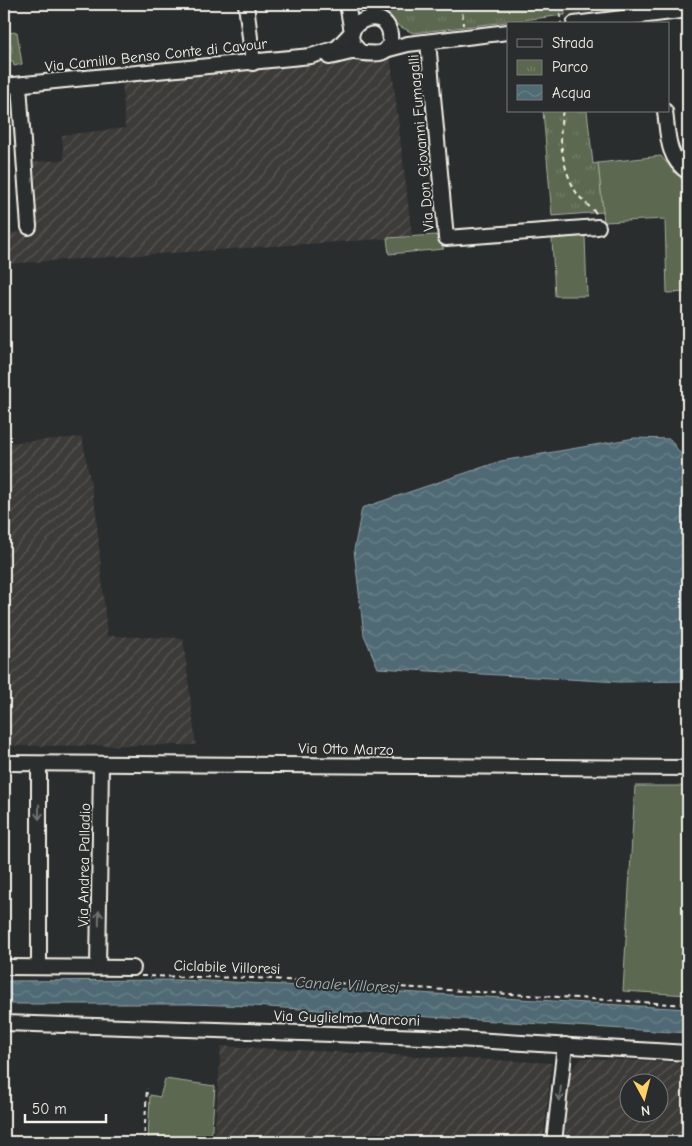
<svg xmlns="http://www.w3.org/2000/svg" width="692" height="1146" font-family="'Comic Neue',sans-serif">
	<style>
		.built { fill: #3c3a38 }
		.industrial { fill: url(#industrial-furrows); fill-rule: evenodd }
		.green { fill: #5c674f; stroke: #a8ac9c }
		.park { fill: url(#park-tufts); stroke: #a8ac9c }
		.water { fill: url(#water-waves); stroke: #91a1a2 }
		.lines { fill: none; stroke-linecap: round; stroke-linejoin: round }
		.minor-casing { stroke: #f4f1e8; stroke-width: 18 }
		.path { stroke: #f4f1e8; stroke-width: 2; stroke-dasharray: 5 4; stroke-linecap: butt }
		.minor { stroke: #2a2d2e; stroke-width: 14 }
		.oneway { stroke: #71726f }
		.labels { text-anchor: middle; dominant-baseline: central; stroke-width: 4; stroke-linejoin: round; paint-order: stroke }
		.street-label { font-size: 15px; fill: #f4f1e8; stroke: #2a2d2e }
		.water-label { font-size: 16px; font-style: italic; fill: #aab5b4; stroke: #2a2d2e }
	</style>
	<defs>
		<pattern id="industrial-furrows" width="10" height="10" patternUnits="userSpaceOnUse" patternTransform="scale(1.25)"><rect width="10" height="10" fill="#3c3a38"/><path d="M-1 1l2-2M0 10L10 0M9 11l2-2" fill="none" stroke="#595755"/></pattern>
		<pattern id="park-tufts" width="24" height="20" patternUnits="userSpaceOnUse" patternTransform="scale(1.25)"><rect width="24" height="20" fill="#5c674f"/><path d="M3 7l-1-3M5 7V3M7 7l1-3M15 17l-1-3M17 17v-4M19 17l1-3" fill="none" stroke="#747d68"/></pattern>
		<pattern id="water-waves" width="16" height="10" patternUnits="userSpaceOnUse" patternTransform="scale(1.25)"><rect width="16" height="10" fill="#4f6b74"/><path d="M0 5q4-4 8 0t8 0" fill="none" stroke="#698188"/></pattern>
	</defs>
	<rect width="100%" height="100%" fill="#2a2d2e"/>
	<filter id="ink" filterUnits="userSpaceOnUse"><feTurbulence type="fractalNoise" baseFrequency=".02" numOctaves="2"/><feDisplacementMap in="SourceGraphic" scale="10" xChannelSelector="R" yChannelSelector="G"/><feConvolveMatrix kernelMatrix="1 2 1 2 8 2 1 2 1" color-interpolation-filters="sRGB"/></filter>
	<g filter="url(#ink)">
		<!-- built -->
		<polygon class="built" points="564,4 649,4 650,13 566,23"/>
		<!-- industrial -->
		<g class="industrial">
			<polygon points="390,53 412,237 4,264 4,234 37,230 32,162 64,160 62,135 125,128 122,76"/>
			<polygon points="82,437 96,512 107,636 183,638 196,745 4,746 4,443"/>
			<polygon points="221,1046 552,1063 543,1142 214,1142"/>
			<path d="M582,1058L688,1063V1142H563L571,1070ZM630,1084H660V1114H630Z"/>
		</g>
		<!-- green -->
		<g class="green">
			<polygon points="17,32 22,64 14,66 13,61 4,61 4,56 12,53 11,44 4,44 4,33"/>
			<polygon points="661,156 676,174 688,183 688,292 667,293 665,219 604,222 598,163"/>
			<polygon points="436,235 444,249 389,254 387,238"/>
			<polygon points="585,236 587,296 555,296 552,239"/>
			<polygon points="635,786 688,786 688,995 623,991"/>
			<polygon points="165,1079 215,1086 211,1142 148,1142 150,1095 160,1097"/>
		</g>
		<!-- park -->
		<g class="park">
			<polygon points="358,4 564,4 565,15 413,33 399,26 384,11"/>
			<polygon points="543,111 587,111 593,164 598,163 603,212 552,216"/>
		</g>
		<!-- water -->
		<g class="water">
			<polygon points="635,438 670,439 688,464 688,681 619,682 378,668 364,635 354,550 362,508 501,461"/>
			<polygon points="180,980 232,982 688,1009 688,1033 252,1006 190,1004 4,1004 4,981"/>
		</g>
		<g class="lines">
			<!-- minor casing -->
			<g class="minor-casing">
				<g id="minor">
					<polyline points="246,4 253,63"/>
					<polyline points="574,24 688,10"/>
					<polyline points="428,42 446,238 598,227"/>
					<polyline points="385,50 408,44 508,32"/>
					<path d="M329,57C337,56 344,53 352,52C364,51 393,63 390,34C385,0 328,28 362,53"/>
					<polyline points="19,85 29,227"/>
					<polyline points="4,86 311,56 337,48 352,32 347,4"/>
					<path d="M665,111C668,135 667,158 688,172"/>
					<polyline points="4,763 688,768"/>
					<polyline points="4,967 133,968"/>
					<polyline points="39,967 39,764"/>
					<polyline points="98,967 101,764"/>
					<polyline points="4,1023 424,1037 688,1053"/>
					<polyline points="554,1142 565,1045"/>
				</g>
			</g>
			<!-- path -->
			<g class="path">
				<polyline points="462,4 463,25"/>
				<polyline points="559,4 561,24"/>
				<path d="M563,111C557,136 563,173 578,195C584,202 591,208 597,214"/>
				<polyline points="141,976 254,978 688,1005"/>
				<polyline points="144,1142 147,1088"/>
			</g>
			<!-- minor -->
			<use href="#minor" class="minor"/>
		</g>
		<!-- one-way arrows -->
		<defs><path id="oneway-shaft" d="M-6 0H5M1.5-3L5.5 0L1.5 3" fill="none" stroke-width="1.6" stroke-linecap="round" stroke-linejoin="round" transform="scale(1.25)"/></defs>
		<g class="oneway">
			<use href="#oneway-shaft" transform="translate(39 812) rotate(90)"/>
			<use href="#oneway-shaft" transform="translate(99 918) rotate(-89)"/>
			<use href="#oneway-shaft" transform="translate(560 1094) rotate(97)"/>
		</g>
	</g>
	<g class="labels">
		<!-- street labels -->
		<g class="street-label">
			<text transform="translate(156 55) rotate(-6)">Via Camillo Benso Conte di Cavour</text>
			<text transform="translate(421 143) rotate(-95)">Via Don Giovanni Fumagalli</text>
			<text transform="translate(346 749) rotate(1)">Via Otto Marzo</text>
			<text transform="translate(84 865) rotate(-89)">Via Andrea Palladio</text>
			<text transform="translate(227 967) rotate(2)">Ciclabile Villoresi</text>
			<text transform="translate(347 1018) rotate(2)">Via Guglielmo Marconi</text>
		</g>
		<!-- water labels -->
		<g class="water-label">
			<text transform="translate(347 985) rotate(3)">Canale Villoresi</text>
		</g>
	</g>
	<!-- margin -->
	<rect width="692" height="1146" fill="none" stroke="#2a2d2e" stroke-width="20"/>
	<rect x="10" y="10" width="672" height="1126" fill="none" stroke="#f4f1e8" stroke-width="2" filter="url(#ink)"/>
	<!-- legend -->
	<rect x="507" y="22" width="162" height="90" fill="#2a2d2e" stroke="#7b7b78"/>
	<rect x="517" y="39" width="25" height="8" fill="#2a2d2e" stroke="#7b7b78"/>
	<text x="552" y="48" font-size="15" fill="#f4f1e8">Strada</text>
	<rect x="517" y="60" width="25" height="15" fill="url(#park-tufts)" stroke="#7b7b78"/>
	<text x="552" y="72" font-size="15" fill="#f4f1e8">Parco</text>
	<rect x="517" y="85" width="25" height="15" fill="url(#water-waves)" stroke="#7b7b78"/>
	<text x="552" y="98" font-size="15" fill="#f4f1e8">Acqua</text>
	<!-- north arrow -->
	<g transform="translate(644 1098) rotate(173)"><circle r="24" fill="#2a2d2e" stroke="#7b7b78"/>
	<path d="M0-4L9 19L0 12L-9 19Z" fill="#ffd166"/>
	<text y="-8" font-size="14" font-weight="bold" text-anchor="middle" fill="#f4f1e8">N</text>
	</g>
	<!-- scale -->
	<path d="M25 1114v8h81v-8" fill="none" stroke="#f4f1e8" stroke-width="2.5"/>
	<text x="32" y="1114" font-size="15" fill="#f4f1e8" stroke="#2a2d2e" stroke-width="4" paint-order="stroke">50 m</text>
</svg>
